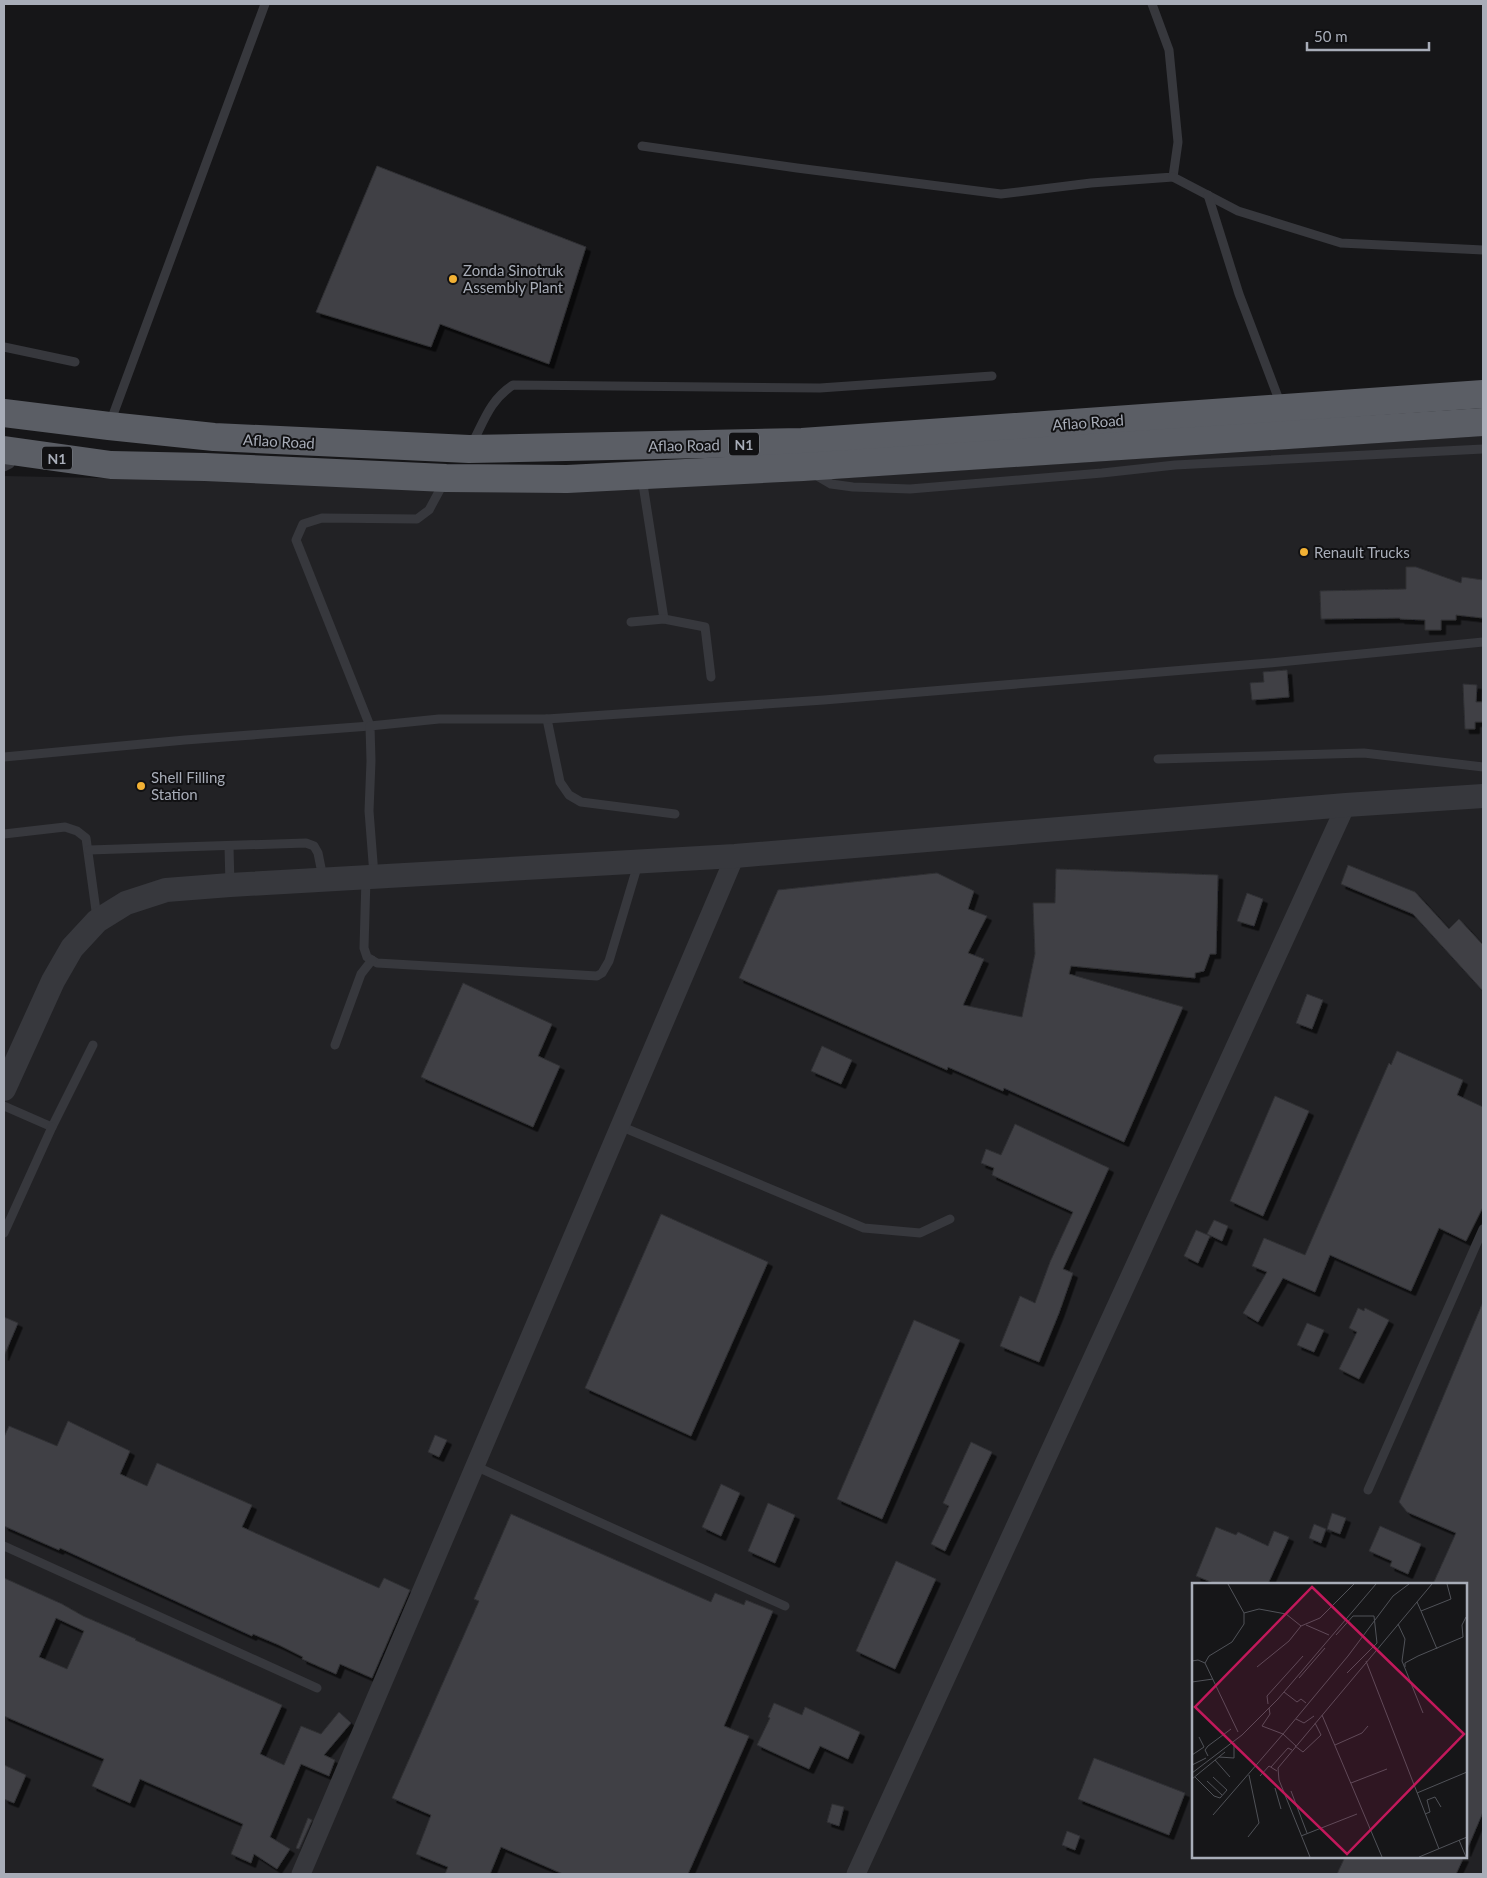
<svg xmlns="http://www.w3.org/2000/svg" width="1487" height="1878" font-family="Lato,sans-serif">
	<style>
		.built { fill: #222225; fill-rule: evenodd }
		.building { fill: #404145; stroke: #303034; fill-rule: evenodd; filter: url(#shadow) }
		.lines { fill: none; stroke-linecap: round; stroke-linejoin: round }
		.service { stroke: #37383d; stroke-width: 9 }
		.minor { stroke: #37383d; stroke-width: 19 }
		.tertiary { stroke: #37383d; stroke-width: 24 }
		.trunk { stroke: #5b5e65; stroke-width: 28 }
		.poi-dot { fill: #f2b134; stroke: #111113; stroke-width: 2 }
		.labels { text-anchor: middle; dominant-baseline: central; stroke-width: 4; stroke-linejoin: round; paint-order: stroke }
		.shield { fill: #111113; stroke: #7b7e86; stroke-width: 1 }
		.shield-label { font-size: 14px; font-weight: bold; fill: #a8adb8 }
		.poi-label { font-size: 15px; fill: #a8adb8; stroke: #111113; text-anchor: start }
		.street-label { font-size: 15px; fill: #a8adb8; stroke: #111113 }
		.inset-road { fill: none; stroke: #505258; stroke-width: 1 }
		.view { fill: #c2185b; fill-opacity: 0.15; stroke: #c2185b; stroke-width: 2.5 }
		.inset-edge { fill: none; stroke: #a8adb8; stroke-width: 2.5 }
	</style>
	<defs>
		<filter id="shadow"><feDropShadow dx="4.5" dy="4.5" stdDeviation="0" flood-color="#0009"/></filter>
	</defs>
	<rect width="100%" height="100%" fill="#161618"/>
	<!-- built -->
	<path class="built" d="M1483,436V1874H4V476L591,488L784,482ZM1193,1584H1466V1857H1193Z"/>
	<!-- building -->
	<g class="building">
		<polygon points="377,166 586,247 549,364 440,324 431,347 316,312"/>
		<polygon points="1406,567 1416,567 1461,583 1462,577 1483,580 1483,618 1456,615 1456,620 1441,620 1441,630 1425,630 1425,620 1400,619 1400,618 1321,619 1320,591 1406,589"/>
		<polygon points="1287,670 1289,697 1252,700 1250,683 1264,682 1263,672"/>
		<polygon points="1463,684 1477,685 1476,702 1483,702 1483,722 1475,722 1475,729 1465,729"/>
		<polygon points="1348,865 1415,892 1449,929 1459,919 1483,945 1483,991 1413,914 1341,884"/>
		<polygon points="1056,869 1218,875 1216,954 1210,954 1204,971 1195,973 1195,978 1071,966 1069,974 1183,1007 1124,1142 1004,1088 1003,1091 948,1067 947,1070 739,978 778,890 937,873 974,891 968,909 987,916 968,953 984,959 963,1005 1022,1017 1035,954 1033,903 1055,903"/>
		<polygon points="1247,893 1263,899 1254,926 1237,921"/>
		<polygon points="463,983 552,1024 538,1056 560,1066 533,1127 421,1077"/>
		<polygon points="1307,994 1323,1000 1312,1029 1296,1023"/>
		<polygon points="822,1046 852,1060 841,1084 811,1071"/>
		<polygon points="1397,1051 1463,1080 1457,1095 1483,1107 1483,1207 1466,1241 1439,1228 1411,1291 1330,1255 1315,1292 1283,1278 1258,1322 1243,1313 1267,1272 1252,1266 1264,1238 1305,1255 1389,1063 1391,1065"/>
		<polygon points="1275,1096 1309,1111 1263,1216 1230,1201"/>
		<polygon points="1015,1124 1109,1168 1063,1269 1073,1273 1059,1313 1039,1362 1000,1346 1020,1296 1035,1303 1050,1262 1073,1212 992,1175 994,1168 981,1163 986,1149 1001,1155"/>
		<polygon points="661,1214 768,1262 691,1436 585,1388"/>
		<polygon points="1214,1220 1228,1226 1222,1241 1207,1234"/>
		<polygon points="1196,1230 1210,1236 1198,1263 1184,1256"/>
		<polygon points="1483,1302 1483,1812 1466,1852 1466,1584 1433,1584 1456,1533 1407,1512 1399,1502"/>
		<polygon points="1358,1308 1364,1311 1365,1308 1389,1320 1359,1379 1339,1369 1357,1332 1349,1328"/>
		<polygon points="4,1317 18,1323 4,1356"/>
		<polygon points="914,1320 960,1340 882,1519 837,1499"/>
		<polygon points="1307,1323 1324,1330 1314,1352 1297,1345"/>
		<polygon points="68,1421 130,1451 120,1474 147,1486 157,1463 252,1505 242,1527 379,1588 384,1578 410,1590 372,1678 340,1664 336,1674 302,1659 303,1657 279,1645 253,1634 252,1636 60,1548 59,1550 4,1526 4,1437 9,1426 57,1446"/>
		<polygon points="435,1435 447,1440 439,1457 428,1452"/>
		<polygon points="971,1442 992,1452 945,1551 931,1544 949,1506 943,1503"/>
		<polygon points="721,1484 740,1493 721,1536 702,1527"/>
		<polygon points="768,1503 795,1515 775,1563 748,1551"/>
		<polygon points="1332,1513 1346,1518 1340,1534 1327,1529"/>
		<polygon points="511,1514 711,1602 715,1593 744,1605 746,1600 773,1611 724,1726 749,1736 688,1874 563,1874 501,1847 490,1874 445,1874 448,1867 416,1854 431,1815 392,1798 479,1601 474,1599"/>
		<polygon points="1314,1524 1326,1529 1321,1543 1309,1538"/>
		<polygon points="1380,1526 1421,1544 1408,1574 1390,1566 1392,1561 1369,1551"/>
		<polygon points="1216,1527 1236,1535 1238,1532 1268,1546 1274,1531 1289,1537 1268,1584 1216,1584 1196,1576"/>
		<polygon points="896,1561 936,1579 895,1669 856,1651"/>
		<path d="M4,1578L62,1604L83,1616L136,1639L135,1640L282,1705L260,1754L284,1765L301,1726L321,1734L339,1712L351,1723L324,1755L335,1760L329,1776L301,1764L270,1837L290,1849L277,1869L254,1854L251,1863L231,1854L243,1824L140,1779L130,1803L92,1786L104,1759L4,1716ZM56,1618L84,1631L67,1669L39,1657Z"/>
		<polygon points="774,1703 802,1715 805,1707 860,1732 848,1759 820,1746 809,1769 757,1745 770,1718 768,1717"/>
		<polygon points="1094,1758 1185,1793 1169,1835 1078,1799"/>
		<polygon points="4,1765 26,1775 14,1803 4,1799"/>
		<polygon points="832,1804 844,1807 839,1826 827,1822"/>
		<polygon points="308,1818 312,1820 299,1849 296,1848"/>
		<polygon points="1067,1831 1080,1836 1075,1850 1062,1845"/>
		<polygon points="1345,1857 1464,1857 1456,1874 1337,1874"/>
	</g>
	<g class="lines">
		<!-- service -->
		<g class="service">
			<polyline points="642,146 797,168 1001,194 1091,183 1173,177 1178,142 1169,50 1152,4"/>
			<polyline points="1173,177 1238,211 1341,243 1483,250"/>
			<polyline points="1208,195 1239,294 1281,405"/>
			<polyline points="4,347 75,362"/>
			<polyline points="110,423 265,4"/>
			<path d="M472,444C484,421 490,400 513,385L820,388L992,376"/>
			<polyline points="4,467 10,464"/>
			<polyline points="814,474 831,484 853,487 910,489 1102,473 1175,465 1483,449"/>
			<polyline points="642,478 664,619 705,627 711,677"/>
			<polyline points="631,622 664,619"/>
			<polyline points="547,719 560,782 569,795 581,802 675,814"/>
			<polyline points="4,757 185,740 370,726 296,540 303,524 322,518 417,519 429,510 444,482"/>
			<polyline points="1158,759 1364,753 1483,767"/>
			<polyline points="4,834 65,827 77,831 86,838 97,918"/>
			<polyline points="229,847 230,885"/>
			<polyline points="89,850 306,843 314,846 318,853 323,878"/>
			<polyline points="374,875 369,811 371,761 370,726 439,719 547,719 824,700 1269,663 1483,642"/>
			<polyline points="366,878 364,948 367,957 377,963 597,976 602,973 609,961 638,864"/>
			<polyline points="335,1045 361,974 372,960"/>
			<polyline points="4,1106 52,1127 93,1045"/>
			<polyline points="620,1126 864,1228 920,1233 950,1219"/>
			<polyline points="4,1233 52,1127"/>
			<polyline points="475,1466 785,1606"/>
			<polyline points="1368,1490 1483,1229"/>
			<polyline points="4,1546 317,1688"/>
		</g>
		<!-- minor -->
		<g class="minor">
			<polyline points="301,1874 735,856"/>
			<polyline points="856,1874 1346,805"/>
		</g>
		<!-- tertiary -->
		<polyline class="tertiary" points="4,1089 53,981 72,948 97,921 126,903 166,890 230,885 735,856 1346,805 1483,796"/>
		<!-- trunk -->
		<g class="trunk">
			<polyline points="4,413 109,426 214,437 469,449 802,442 1483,394"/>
			<polyline points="4,450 111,465 205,467 446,478 567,479 803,467 1483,422"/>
		</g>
	</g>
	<!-- markers -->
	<g class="poi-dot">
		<circle cx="453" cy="279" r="5"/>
		<circle cx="1304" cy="552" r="5"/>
		<circle cx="141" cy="786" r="5"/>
	</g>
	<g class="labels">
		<!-- shield labels -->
		<g class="shield">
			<rect x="729" y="432.5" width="30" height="23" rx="4"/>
			<rect x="42" y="446.5" width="30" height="23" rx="4"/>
		</g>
		<g class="shield-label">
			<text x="744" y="444">N1</text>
			<text x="57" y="458">N1</text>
		</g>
		<!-- poi labels -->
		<g class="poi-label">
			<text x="463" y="270">Zonda Sinotruk<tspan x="463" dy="17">Assembly Plant</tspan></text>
			<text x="1314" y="552">Renault Trucks</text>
			<text x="151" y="777">Shell Filling<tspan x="151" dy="17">Station</tspan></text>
		</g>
		<!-- street labels -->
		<g class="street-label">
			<text transform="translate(1088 422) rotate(-4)">Aflao Road</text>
			<text transform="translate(279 441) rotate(3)">Aflao Road</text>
			<text transform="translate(684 445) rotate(-1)">Aflao Road</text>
		</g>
	</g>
	<!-- overview -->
	<g transform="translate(1192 1583)">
		<rect width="275" height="275" fill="#161618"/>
		<path class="inset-road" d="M225,19L229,28L259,16L255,1M229,28L245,66M52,30L67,26L94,31L109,43L97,58L65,84M206,41L213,56L210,78L231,130M114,42L137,52M109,43L128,35L162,1M144,52L161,33H182L185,60L155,90M0,78L6,77L13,80L46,149M174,78L247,266M13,80L17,73L40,59L52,41V30L36,1M213,84V80L226,73L271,54L270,42L274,34M107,95L133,65M0,99L21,96M92,109L105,119L109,116L114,120M76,121L75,113L111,73M130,132L190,274M104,136L112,140L122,133M143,162L170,150L176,143M103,163L111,169L129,152L123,140M104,163L91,151L156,73L201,13L217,1M0,172L12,164L7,154M16,173L13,167L16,163L39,146M27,174L42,175V160M23,177L38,194M0,182L14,175M79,184L96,165L100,167M0,190L50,152L86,116L184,1M68,193L77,183L85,188M3,194L22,213L28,215L35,207L21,194M0,196L33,169M15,198L30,212M159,200L195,186M83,205L89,226M99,208L115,250M225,210L275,189M233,231L238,229L235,217L243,214L249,224M21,232L91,151L70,143L78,131L77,125M109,253L165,231M56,254L67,240L57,192M267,257L274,274M118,274L87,197L86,185L240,1M227,274L275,254"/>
		<path class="view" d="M120,4L272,151L155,271L3,124Z"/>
		<rect width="275" height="275" class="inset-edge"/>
	</g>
	<!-- border -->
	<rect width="1487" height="1878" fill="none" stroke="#a8adb8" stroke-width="10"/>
	<!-- scale -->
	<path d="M1307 42v8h122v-8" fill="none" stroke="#a8adb8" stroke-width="2.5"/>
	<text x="1314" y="42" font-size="15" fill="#a8adb8" stroke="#111113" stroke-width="4" paint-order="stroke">50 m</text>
</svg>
